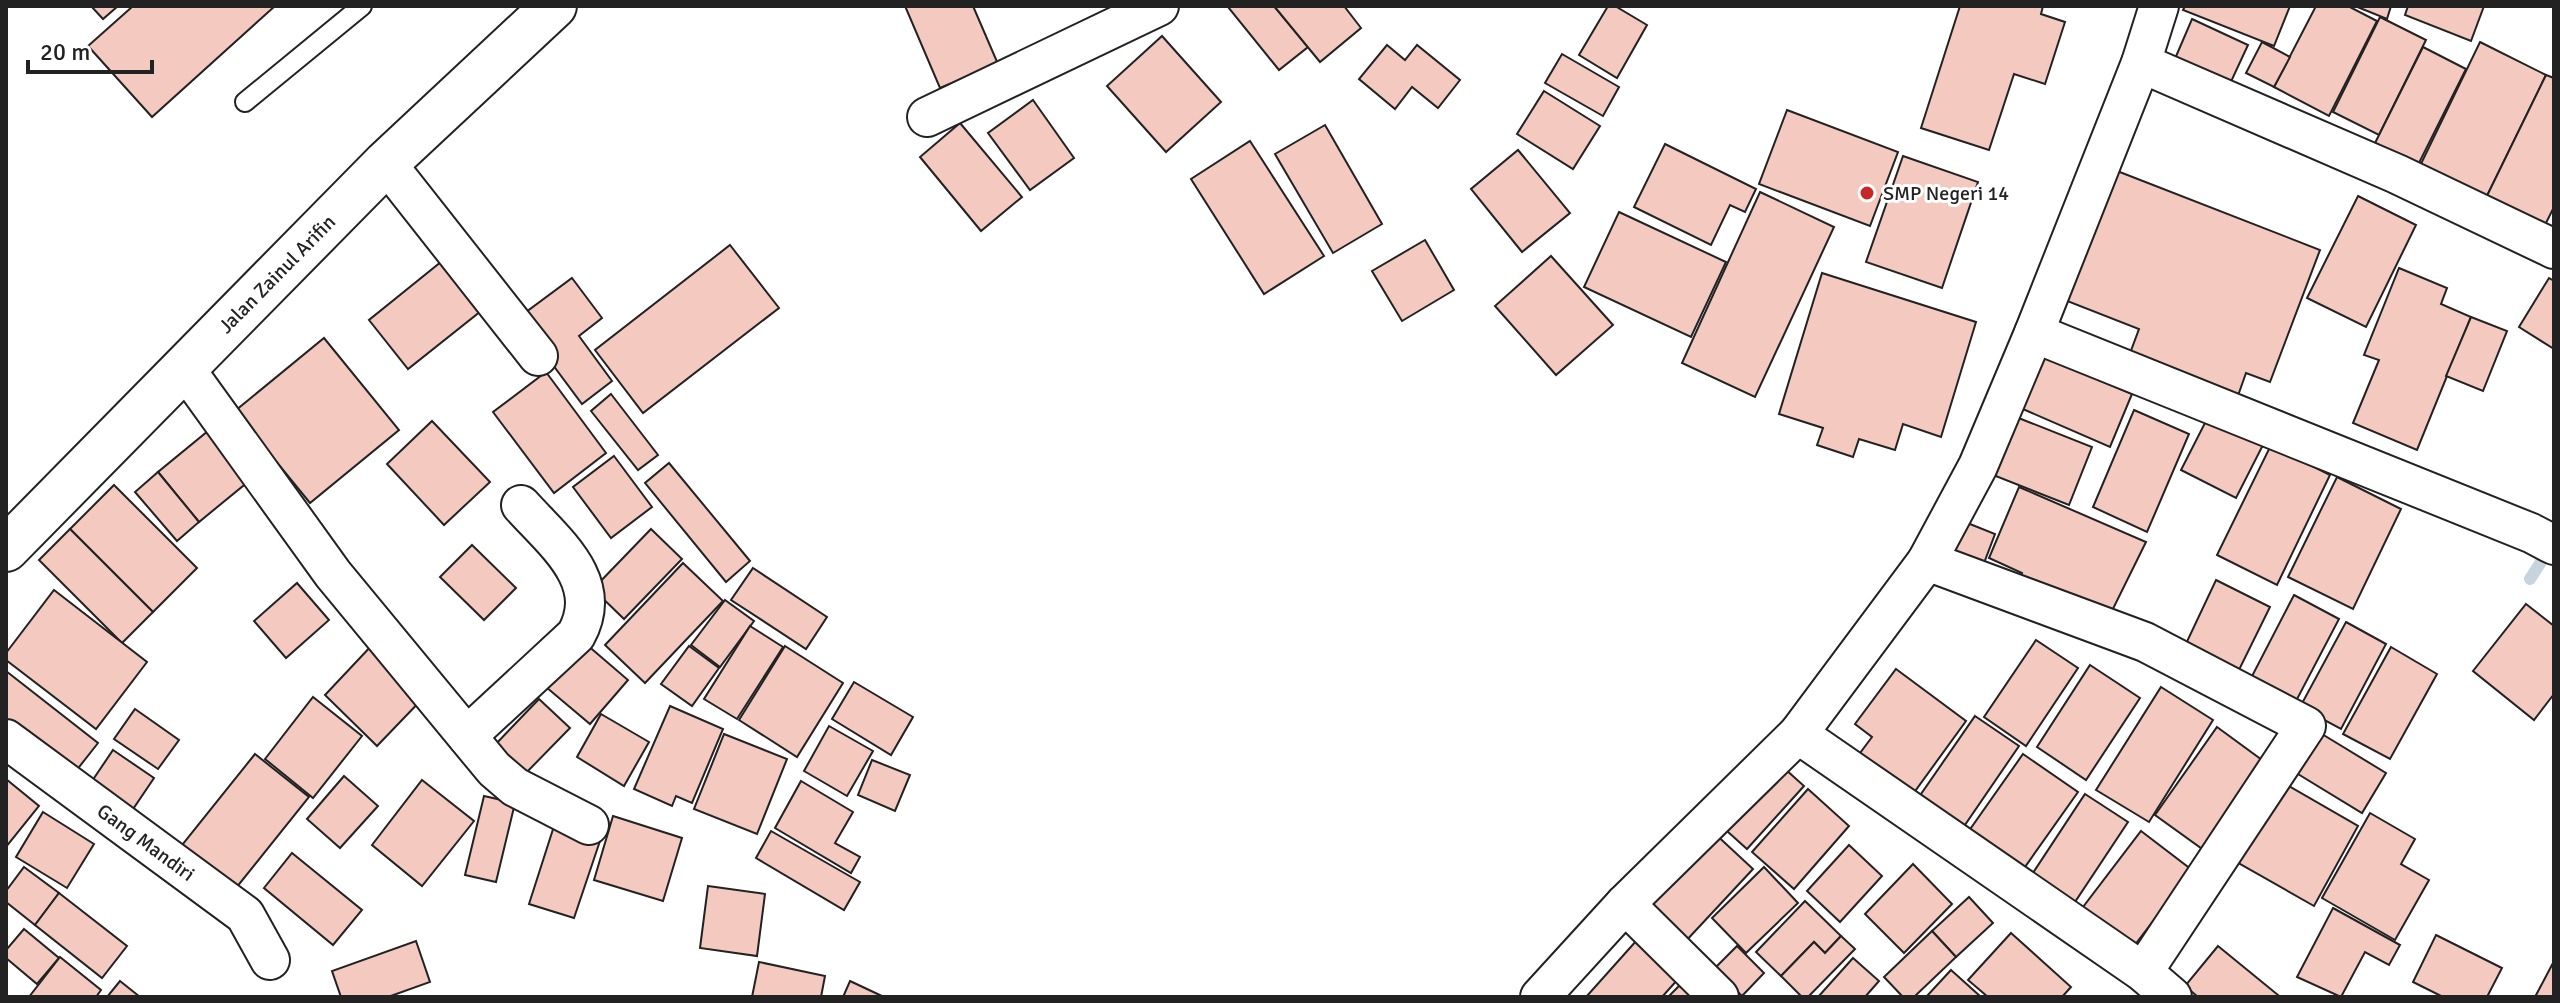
<svg xmlns="http://www.w3.org/2000/svg" width="2560" height="1003" font-family="Signika,sans-serif">
	<style>
		.lines { fill: none; stroke-linecap: round; stroke-linejoin: round }
		.stream { stroke: #c7d3dd; stroke-width: 12 }
		.building { fill: #f3c9c0; stroke: #222; stroke-width: 2 }
		.service-casing { stroke: #222; stroke-width: 22 }
		.minor-casing { stroke: #222; stroke-width: 42 }
		.tertiary-casing { stroke: #222; stroke-width: 48 }
		.service { stroke: #fff; stroke-width: 18 }
		.minor { stroke: #fff; stroke-width: 38 }
		.tertiary { stroke: #fff; stroke-width: 44 }
		.poi-dot { fill: #c62828; stroke: #fff; stroke-width: 3 }
		.labels { text-anchor: middle; dominant-baseline: central; stroke-width: 6; stroke-linejoin: round; paint-order: stroke }
		.poi-label { font-size: 20px; fill: #222; stroke: #fff; text-anchor: start }
		.street-label { font-size: 20px; fill: #222; stroke: #fff }
	</style>
	<rect width="100%" height="100%" fill="#fff"/>
	<g class="lines">
		<!-- stream -->
		<polyline class="stream" points="2530,579 2550,548"/>
	</g>
	<!-- building -->
	<g class="building">
		<polygon points="91,6 118,6 103,19"/>
		<polygon points="133,6 275,6 152,117 88,46"/>
		<polygon points="905,6 973,6 998,64 940,88"/>
		<polygon points="1274,6 1308,47 1279,70 1228,7"/>
		<polygon points="1274,6 1344,6 1361,28 1320,62"/>
		<polygon points="1608,6 1615,6 1647,25 1617,78 1579,55"/>
		<polygon points="1960,6 2043,6 2041,14 2065,22 2045,84 2014,74 1989,150 1921,128"/>
		<polygon points="2185,6 2290,6 2274,46 2183,10"/>
		<polygon points="2316,6 2348,6 2377,21 2329,116 2274,87"/>
		<polygon points="2355,6 2391,6 2387,19"/>
		<polygon points="2408,6 2484,6 2471,41 2405,15"/>
		<polygon points="2380,17 2426,40 2379,135 2333,112"/>
		<polygon points="2192,19 2248,45 2229,86 2174,61"/>
		<polygon points="1162,36 1221,102 1166,152 1107,86"/>
		<polygon points="2262,42 2290,57 2274,87 2246,73"/>
		<polygon points="2480,42 2546,75 2483,204 2417,172"/>
		<polygon points="1387,45 1405,60 1417,45 1460,80 1438,108 1412,87 1395,109 1359,79"/>
		<polygon points="2423,47 2466,69 2418,165 2375,143"/>
		<polygon points="1562,54 1619,87 1603,116 1545,83"/>
		<polygon points="2546,75 2554,78 2554,207 2541,233 2483,204"/>
		<polygon points="1544,91 1600,126 1573,169 1517,134"/>
		<polygon points="1033,100 1074,158 1030,190 988,133"/>
		<polygon points="1787,110 1898,152 1870,226 1759,184"/>
		<polygon points="960,123 1022,197 981,231 920,157"/>
		<polygon points="1325,125 1382,224 1333,253 1275,154"/>
		<polygon points="1250,141 1324,256 1264,294 1191,179"/>
		<polygon points="1665,144 1756,189 1745,212 1730,205 1711,245 1634,207"/>
		<polygon points="1518,150 1570,213 1522,252 1471,189"/>
		<polygon points="1903,156 1978,182 1942,288 1866,262"/>
		<polygon points="2112,169 2320,250 2270,382 2246,373 2234,407 2126,364 2139,329 2062,299"/>
		<polygon points="1760,192 1834,227 1755,397 1682,363"/>
		<polygon points="2358,196 2416,225 2366,327 2307,298"/>
		<polygon points="1619,212 1726,262 1691,337 1584,287"/>
		<polygon points="1425,240 1454,290 1402,321 1372,271"/>
		<polygon points="730,245 779,308 643,413 595,350"/>
		<polygon points="452,253 491,303 408,369 369,320"/>
		<polygon points="1551,256 1613,325 1556,375 1495,306"/>
		<polygon points="2399,268 2447,288 2441,304 2471,317 2417,450 2353,423 2379,360 2364,355"/>
		<polygon points="1822,273 1976,322 1941,437 1903,424 1895,450 1859,439 1853,457 1817,445 1823,428 1779,414"/>
		<polygon points="572,278 602,318 579,336 612,381 582,404 518,318"/>
		<polygon points="2549,278 2554,281 2554,349 2519,327"/>
		<polygon points="2471,317 2507,331 2483,391 2446,376"/>
		<polygon points="324,338 399,430 310,503 235,411"/>
		<polygon points="2031,351 2132,394 2110,447 2009,403"/>
		<polygon points="546,372 606,453 554,493 493,412"/>
		<polygon points="611,394 658,455 638,470 591,411"/>
		<polygon points="2134,410 2189,434 2147,532 2093,507"/>
		<polygon points="2006,413 2092,447 2069,505 1983,471"/>
		<polygon points="2209,415 2264,443 2236,498 2181,470"/>
		<polygon points="432,421 490,482 444,525 387,464"/>
		<polygon points="208,431 249,481 199,522 158,472"/>
		<polygon points="2271,445 2330,475 2277,585 2217,555"/>
		<polygon points="614,456 652,507 611,538 573,487"/>
		<polygon points="669,463 750,561 726,582 645,483"/>
		<polygon points="158,472 199,522 177,541 135,492"/>
		<polygon points="2337,477 2401,509 2353,609 2288,577"/>
		<polygon points="114,485 197,568 153,612 70,529"/>
		<polygon points="2019,487 2146,542 2106,623 2017,586 2022,573 1989,558"/>
		<polygon points="1955,518 1995,534 1981,571 1941,555"/>
		<polygon points="70,529 153,612 122,643 39,560"/>
		<polygon points="651,529 682,559 624,619 593,589"/>
		<polygon points="472,545 516,588 484,620 440,577"/>
		<polygon points="683,563 723,601 645,683 605,645"/>
		<polygon points="753,568 827,617 806,649 731,600"/>
		<polygon points="2216,580 2270,607 2236,676 2183,650"/>
		<polygon points="297,583 329,620 286,658 254,621"/>
		<polygon points="54,590 147,662 96,729 6,660 6,653"/>
		<polygon points="2294,595 2339,619 2295,703 2250,680"/>
		<polygon points="725,600 754,621 720,667 691,645"/>
		<polygon points="2526,604 2554,626 2554,694 2534,720 2473,671"/>
		<polygon points="2346,622 2386,644 2341,729 2300,707"/>
		<polygon points="750,626 783,647 737,719 704,699"/>
		<polygon points="579,638 628,680 590,724 540,682"/>
		<polygon points="2036,640 2078,668 2026,746 1984,717"/>
		<polygon points="374,643 427,694 377,746 325,695"/>
		<polygon points="689,646 719,668 692,706 661,684"/>
		<polygon points="785,646 843,683 797,757 739,720"/>
		<polygon points="2391,647 2437,674 2390,759 2343,734"/>
		<polygon points="2090,665 2140,698 2086,780 2037,747"/>
		<polygon points="1896,669 1966,721 1905,805 1851,765 1872,737 1855,724"/>
		<polygon points="6,671 98,743 72,776 6,724"/>
		<polygon points="854,682 913,717 891,755 832,719"/>
		<polygon points="2161,687 2213,720 2149,822 2096,790"/>
		<polygon points="313,697 362,736 313,798 265,759"/>
		<polygon points="539,699 570,728 522,777 492,748"/>
		<polygon points="670,706 723,729 692,803 676,796 672,806 634,789"/>
		<polygon points="135,709 179,740 158,769 114,739"/>
		<polygon points="601,714 649,742 624,786 577,757"/>
		<polygon points="1975,716 2019,746 1956,838 1912,807"/>
		<polygon points="829,726 873,751 847,796 804,771"/>
		<polygon points="2217,727 2273,768 2212,856 2155,815"/>
		<polygon points="2317,731 2386,773 2362,813 2293,771"/>
		<polygon points="724,734 787,759 757,834 694,809"/>
		<polygon points="113,750 154,778 129,815 88,787"/>
		<polygon points="255,754 309,797 228,898 174,855"/>
		<polygon points="2023,754 2078,792 2013,884 1959,845"/>
		<polygon points="1774,759 1804,786 1747,849 1718,823"/>
		<polygon points="872,760 910,775 895,811 858,795"/>
		<polygon points="344,776 378,806 340,848 307,819"/>
		<polygon points="6,779 39,806 6,847"/>
		<polygon points="422,780 474,821 422,886 372,845"/>
		<polygon points="801,781 853,812 835,843 860,857 851,873 775,828"/>
		<polygon points="2280,781 2358,826 2314,906 2235,861"/>
		<polygon points="1808,789 1849,826 1794,889 1752,852"/>
		<polygon points="2085,794 2128,822 2065,917 2023,888"/>
		<polygon points="484,796 515,803 496,882 465,875"/>
		<polygon points="43,812 94,844 67,888 16,857"/>
		<polygon points="2370,813 2415,839 2401,864 2429,880 2395,940 2322,898"/>
		<polygon points="613,816 682,838 663,901 594,880"/>
		<polygon points="555,823 601,838 574,918 529,904"/>
		<polygon points="1711,830 1753,869 1684,943 1643,905"/>
		<polygon points="771,831 860,882 844,910 756,858"/>
		<polygon points="2141,831 2192,870 2118,967 2067,928"/>
		<polygon points="1849,845 1882,876 1840,922 1807,891"/>
		<polygon points="292,853 362,910 333,945 264,888"/>
		<polygon points="1913,864 1952,904 1904,953 1865,914"/>
		<polygon points="24,867 59,893 35,925 6,902 6,891"/>
		<polygon points="1764,867 1798,903 1746,953 1712,918"/>
		<polygon points="708,886 765,894 757,956 700,948"/>
		<polygon points="59,893 127,946 102,978 35,925"/>
		<polygon points="1969,897 1993,923 1956,957 1932,931"/>
		<polygon points="1805,901 1841,936 1825,953 1814,942 1781,976 1756,952"/>
		<polygon points="2333,908 2400,945 2389,965 2365,952 2341,997 2297,977"/>
		<polygon points="24,929 59,958 37,984 6,958 6,950"/>
		<polygon points="1932,931 1956,957 1914,997 1903,997 1884,977"/>
		<polygon points="2011,933 2071,987 2062,997 1988,997 1968,980"/>
		<polygon points="2436,935 2502,968 2487,997 2443,997 2413,982"/>
		<polygon points="1841,936 1855,949 1808,997 1802,997 1781,976 1814,942 1825,953"/>
		<polygon points="1637,940 1679,978 1662,997 1586,997"/>
		<polygon points="416,941 430,982 388,997 341,997 332,971"/>
		<polygon points="1737,946 1764,973 1742,996 1714,969"/>
		<polygon points="2218,946 2278,995 2276,997 2198,997 2185,986"/>
		<polygon points="60,957 101,990 96,997 29,997"/>
		<polygon points="1853,958 1879,981 1865,997 1818,997"/>
		<polygon points="2554,961 2554,997 2535,997"/>
		<polygon points="759,962 825,976 821,997 752,997"/>
		<polygon points="1951,970 1981,997 1926,997"/>
		<polygon points="120,981 140,997 107,997"/>
		<polygon points="850,981 884,997 843,997"/>
		<polygon points="1680,985 1692,997 1668,997"/>
	</g>
	<g class="lines">
		<!-- service casing -->
		<g class="service-casing">
			<polyline id="service" points="245,102 362,6"/>
		</g>
		<!-- minor casing -->
		<g class="minor-casing">
			<g id="minor">
				<polyline points="2141,63 2397,174 2554,249"/>
				<polyline points="927,117 1159,6"/>
				<polyline points="386,163 538,356"/>
				<polyline points="2034,333 2531,533 2554,545"/>
				<polyline points="186,370 333,574 494,769 515,787 589,825"/>
				<polyline points="1927,561 2145,642 2306,726 2143,972"/>
				<polyline points="1798,734 2143,972 2172,997"/>
				<path d="M467,736L576,635C606,581 554,542 521,505"/>
				<path id="s1" d="M6,739L245,915L270,960"/>
				<polyline points="1625,904 1719,997"/>
				<polyline points="1540,997 1625,904 1798,734 1927,561 1978,466 2034,333 2141,63 2159,6"/>
			</g>
		</g>
		<!-- tertiary casing -->
		<g class="tertiary-casing">
			<g id="tertiary">
				<path id="s2" d="M6,549L386,163L554,6"/>
			</g>
		</g>
		<!-- service -->
		<use href="#service" class="service"/>
		<!-- minor -->
		<use href="#minor" class="minor"/>
		<!-- tertiary -->
		<use href="#tertiary" class="tertiary"/>
	</g>
	<!-- markers -->
	<circle class="poi-dot" cx="1867" cy="193" r="8"/>
	<g class="labels">
		<!-- poi labels -->
		<g class="poi-label">
			<text x="1883" y="193">SMP Negeri 14</text>
		</g>
		<!-- street labels -->
		<g class="street-label">
			<text stroke="none"><textPath href="#s2" startOffset="386">Jalan Zainul Arifin</textPath></text>
			<text stroke="none"><textPath href="#s1" startOffset="174">Gang Mandiri</textPath></text>
		</g>
	</g>
	<!-- border -->
	<rect width="2560" height="1003" fill="none" stroke="#222222" stroke-width="16"/>
	<!-- scale -->
	<path d="M28 60v12h124v-12" fill="none" stroke="#222222" stroke-width="4"/>
	<text x="40" y="60" font-size="24" fill="#222222" stroke="#ffffff" stroke-width="6" paint-order="stroke">20 m</text>
</svg>
